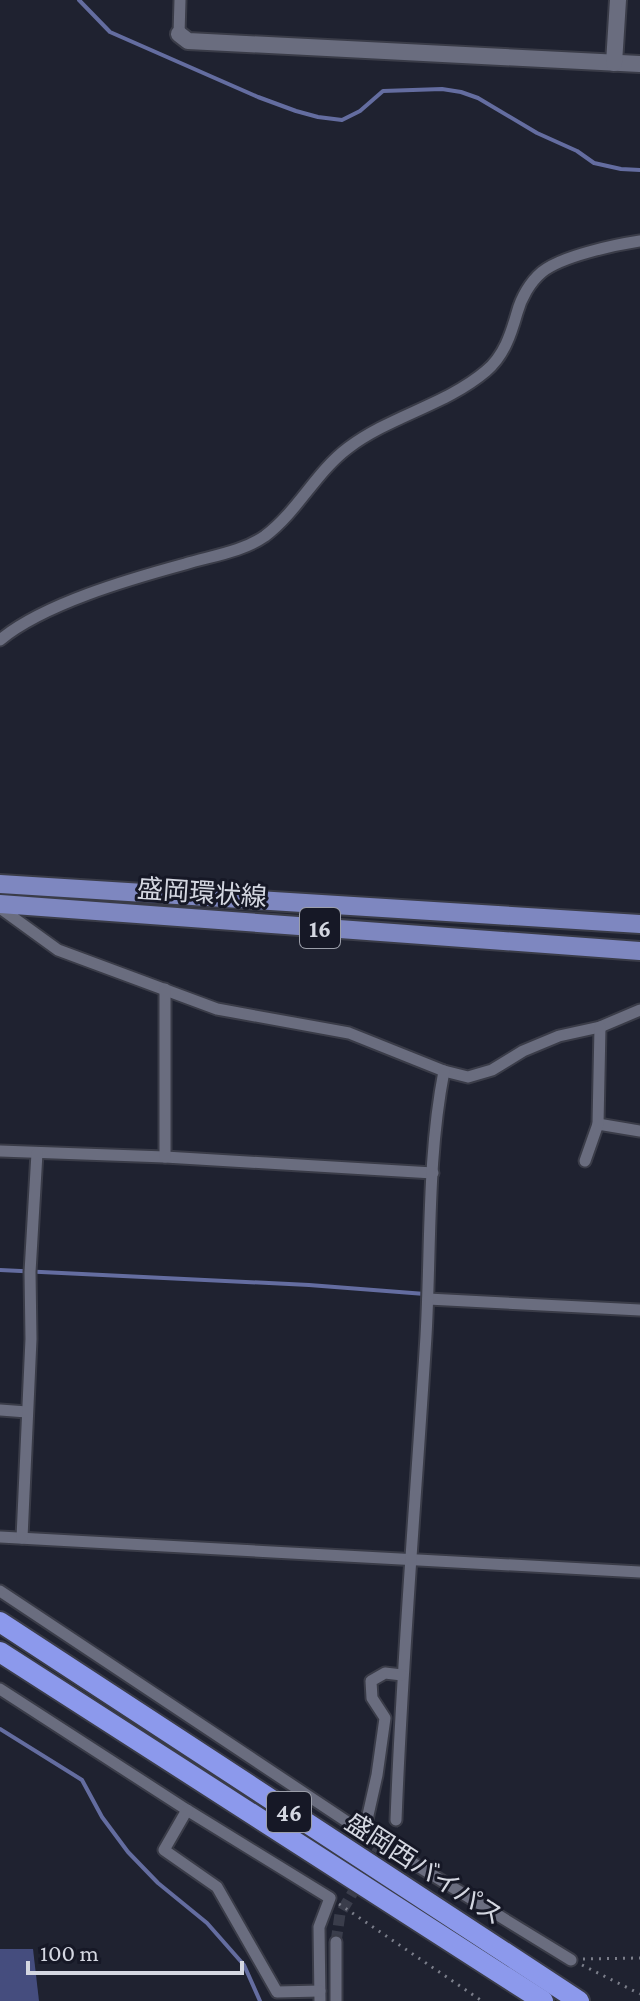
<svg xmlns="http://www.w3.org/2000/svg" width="640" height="2001" font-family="'Crimson Pro','Noto Sans JP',serif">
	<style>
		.forest { fill: #454d7e }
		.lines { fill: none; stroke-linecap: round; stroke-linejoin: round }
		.stream { stroke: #646da0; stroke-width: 4 }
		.street-tunnel { stroke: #3a3d4b; stroke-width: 11; stroke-dasharray: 11 5.5; stroke-linecap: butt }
		.street-casing { stroke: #3a3c48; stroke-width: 15 }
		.secondary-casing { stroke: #3a3c48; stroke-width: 20 }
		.primary-casing { stroke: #3a3c48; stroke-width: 22 }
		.highway-casing { stroke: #3a3c48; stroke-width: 24 }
		.path { stroke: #7b7e8a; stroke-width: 3; stroke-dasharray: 2 6; stroke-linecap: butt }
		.street { stroke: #6a6d7f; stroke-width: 11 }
		.secondary { stroke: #6a6d7f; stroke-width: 16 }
		.primary { stroke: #7e87c0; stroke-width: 18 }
		.highway { stroke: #8c99ec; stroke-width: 20 }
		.labels { text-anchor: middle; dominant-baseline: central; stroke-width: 6; stroke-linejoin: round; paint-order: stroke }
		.shield { fill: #161826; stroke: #9b9ea9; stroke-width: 2 }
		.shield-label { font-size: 24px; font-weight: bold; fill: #d4d7e1 }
		.street-label { font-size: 26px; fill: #d4d7e1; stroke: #161826 }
	</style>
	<rect width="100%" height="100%" fill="#1f2230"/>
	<!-- forest -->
	<polygon class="forest" points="0,1949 33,1949 39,2001 0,2001"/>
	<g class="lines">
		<!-- stream -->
		<g class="stream">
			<polyline points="79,0 110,32 258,97 296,111 318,117 342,120 360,111 383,91 442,89 461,92 478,98 537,133 577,151 594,163 621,169 640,170"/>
			<polyline points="0,1270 309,1285 425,1294"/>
			<polyline points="0,1729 82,1780 102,1817 128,1852 158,1883 207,1923 244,1965 260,2001"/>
		</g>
		<!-- street-tunnel -->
		<polyline class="street-tunnel" points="336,1942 340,1914 396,1820"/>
		<!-- street casing -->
		<g class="street-casing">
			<g id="street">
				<polyline points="179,34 180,0"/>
				<path d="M0,640C43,604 130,579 185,564C211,556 242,552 265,536C298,511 316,472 348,448C390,416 446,405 486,371C504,356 511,334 517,313C521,298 530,282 542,272C562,256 614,245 640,241"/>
				<polyline points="0,908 58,950 217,1009 349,1033 444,1071 468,1077 492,1070 523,1051 559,1036 600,1027 640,1010"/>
				<polyline points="598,1124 640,1131"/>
				<polyline points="0,1151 165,1157 433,1173"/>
				<polyline points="165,1157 165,989"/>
				<polyline points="585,1161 598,1124 600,1027"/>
				<polyline points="428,1299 640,1310"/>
				<polyline points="0,1410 27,1412"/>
				<polyline points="0,1537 640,1572"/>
				<polyline points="22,1538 31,1339 30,1272 37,1153"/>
				<polyline points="0,1591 364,1833 571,1960"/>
				<polyline points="0,1689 187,1810 330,1898 319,1927 320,2001"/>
				<polyline points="187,1810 164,1850 217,1887 277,1992 320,1991"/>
				<path d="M396,1820C402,1659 416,1498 426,1336C431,1248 427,1158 444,1071"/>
				<polyline points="364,1833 377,1775 385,1718 372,1698 371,1681 385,1673 402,1675"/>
				<polyline points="336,1942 336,2001"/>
			</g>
		</g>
		<!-- secondary casing -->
		<g class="secondary-casing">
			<g id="secondary">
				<polyline points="179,34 188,41 640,64"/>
				<polyline points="614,63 618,0"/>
			</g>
		</g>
		<!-- primary casing -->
		<g class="primary-casing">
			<g id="primary">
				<polyline points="0,884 640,924"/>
				<polyline points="0,904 640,951"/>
			</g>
		</g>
		<!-- highway casing -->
		<g class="highway-casing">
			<g id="highway">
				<polyline points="0,1622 579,2001"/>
				<polyline points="0,1652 543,2001"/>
			</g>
		</g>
		<!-- path -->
		<g class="path">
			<polyline points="339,1904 482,2001"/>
			<polyline points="583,1959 640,1958"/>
			<polyline points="582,1965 640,1994"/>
		</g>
		<!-- street -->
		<use href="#street" class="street"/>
		<!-- secondary -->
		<use href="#secondary" class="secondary"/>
		<!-- primary -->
		<use href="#primary" class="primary"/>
		<!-- highway -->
		<use href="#highway" class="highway"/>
	</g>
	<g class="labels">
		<!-- shield labels -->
		<g class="shield">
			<rect x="300" y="908" width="40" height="40" rx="6"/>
			<rect x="267" y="1792" width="44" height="40" rx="6"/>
		</g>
		<g class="shield-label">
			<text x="320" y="928">16</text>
			<text x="289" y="1812">46</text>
		</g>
		<!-- street labels -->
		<g class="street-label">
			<text transform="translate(202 893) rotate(4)">盛岡環状線</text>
			<text transform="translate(424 1869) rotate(33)">盛岡西バイパス</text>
		</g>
	</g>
	<!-- scale -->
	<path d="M28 1961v12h214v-12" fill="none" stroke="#d4d7e1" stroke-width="4"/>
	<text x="40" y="1961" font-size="24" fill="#d4d7e1" stroke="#161826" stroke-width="6" paint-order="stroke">100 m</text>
</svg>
